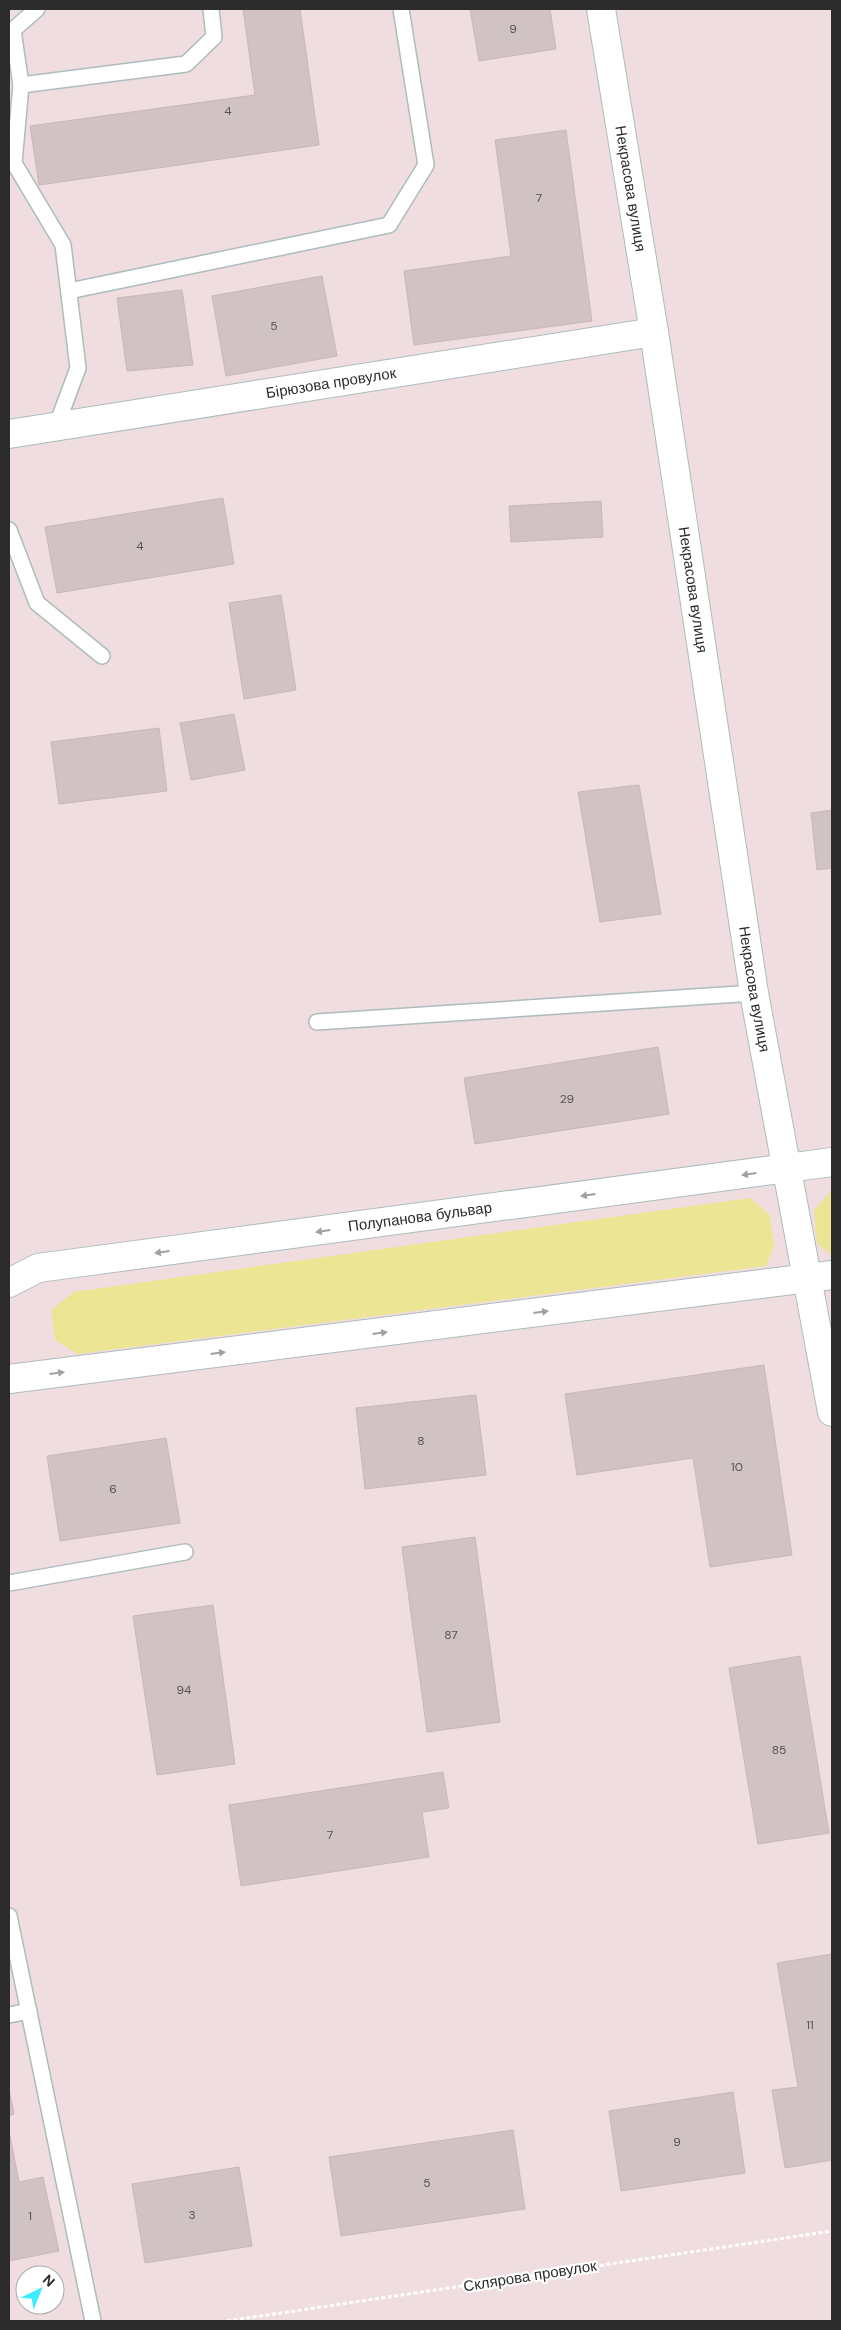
<svg xmlns="http://www.w3.org/2000/svg" width="841" height="2330" font-family="'DM Sans',sans-serif">
	<style>
		.green { fill: #ece694 }
		.building { fill: #d1c2c4; stroke: #cbb6b8 }
		.lines { fill: none; stroke-linecap: round; stroke-linejoin: round }
		.lane-casing { stroke: #adbcbd; stroke-width: 18 }
		.street-casing { stroke: #adbcbd; stroke-width: 30 }
		.secondary-casing { stroke: #adbcbd; stroke-width: 30 }
		.path { stroke: #fff; stroke-width: 3; stroke-dasharray: 4 2.5; stroke-linecap: butt }
		.lane { stroke: #fff; stroke-width: 15 }
		.street { stroke: #fff; stroke-width: 28 }
		.secondary { stroke: #fff; stroke-width: 28 }
		.oneway { fill: #a0a0a0 }
		.labels { text-anchor: middle; dominant-baseline: central; stroke-width: 4.5; stroke-linejoin: round; paint-order: stroke }
		.number-label { font-size: 12px; fill: #555252 }
		.street-label { font-size: 15px; fill: #2c2c2c; stroke: #fff }
	</style>
	<rect width="100%" height="100%" fill="#efdde0"/>
	<!-- green -->
	<g class="green">
		<polygon points="832,1190 832,1256 817,1243 814,1210"/>
		<polygon points="750,1198 770,1215 774,1246 766,1266 77,1354 55,1340 51,1311 73,1292"/>
	</g>
	<!-- building -->
	<g class="building">
		<polygon points="243,9 300,9 319,145 39,185 30,126 255,95"/>
		<polygon points="470,9 550,9 556,49 479,61"/>
		<polygon points="566,130 592,321 414,345 404,271 511,256 495,140"/>
		<polygon points="322,276 337,356 226,376 212,296"/>
		<polygon points="182,290 193,365 127,371 117,298"/>
		<polygon points="223,498 234,564 57,593 45,527"/>
		<polygon points="601,501 603,537 511,542 509,506"/>
		<polygon points="281,595 296,690 244,699 229,603"/>
		<polygon points="234,714 245,770 191,780 180,723"/>
		<polygon points="159,728 167,791 59,804 51,742"/>
		<polygon points="639,785 661,914 600,922 578,792"/>
		<polygon points="832,810 832,868 817,870 811,813"/>
		<polygon points="658,1047 669,1114 475,1144 464,1078"/>
		<polygon points="764,1365 792,1555 710,1567 693,1458 577,1475 565,1394"/>
		<polygon points="476,1395 486,1475 365,1489 356,1408"/>
		<polygon points="166,1438 180,1523 60,1541 47,1456"/>
		<polygon points="475,1537 500,1722 427,1732 402,1547"/>
		<polygon points="213,1605 235,1764 157,1775 133,1616"/>
		<polygon points="800,1656 829,1833 758,1844 729,1668"/>
		<polygon points="443,1772 449,1808 422,1812 429,1857 241,1886 229,1805"/>
		<polygon points="832,1954 832,2160 785,2168 772,2090 798,2087 777,1963"/>
		<polygon points="9,2089 14,2114 9,2116"/>
		<polygon points="733,2092 745,2173 621,2191 609,2111"/>
		<polygon points="513,2130 525,2209 341,2236 329,2157"/>
		<polygon points="9,2131 19,2182 43,2177 59,2251 9,2261"/>
		<polygon points="239,2167 252,2246 145,2263 132,2184"/>
	</g>
	<g class="lines">
		<!-- lane casing -->
		<g class="lane-casing">
			<g id="lane">
				<polyline points="37,9 13,30 21,85 14,163 63,245 78,368 56,427"/>
				<polyline points="21,85 186,64 214,37 211,9"/>
				<polyline points="69,291 389,225 426,165 401,9"/>
				<polyline points="9,530 37,603 102,656"/>
				<polyline points="317,1022 754,993"/>
				<polyline points="9,1583 185,1552"/>
				<polyline points="9,1916 93,2321"/>
				<polyline points="9,2015 29,2011"/>
			</g>
		</g>
		<!-- street casing -->
		<g class="street-casing">
			<g id="street">
				<path id="s1" d="M601,9L654,332L754,993L832,1412"/>
				<path id="s2" d="M9,434L654,332"/>
			</g>
		</g>
		<!-- secondary casing -->
		<g class="secondary-casing">
			<g id="secondary">
				<path id="s3" d="M9,1283L38,1268L832,1162"/>
				<polyline points="9,1379 832,1275"/>
			</g>
		</g>
		<!-- path -->
		<polyline class="path" points="227,2321 832,2231"/>
		<!-- lane -->
		<use href="#lane" class="lane"/>
		<!-- street -->
		<use href="#street" class="street"/>
		<!-- secondary -->
		<use href="#secondary" class="secondary"/>
	</g>
	<!-- one-way arrows -->
	<defs><path id="oneway-solid" d="M-6-.8H1V-3.2L6.5 0L1 3.2V.8H-6Z" transform="scale(1.25)"/></defs>
	<g class="oneway">
		<use href="#oneway-solid" transform="translate(749 1174) rotate(172)"/>
		<use href="#oneway-solid" transform="translate(588 1195) rotate(172)"/>
		<use href="#oneway-solid" transform="translate(323 1231) rotate(172)"/>
		<use href="#oneway-solid" transform="translate(162 1252) rotate(172)"/>
		<use href="#oneway-solid" transform="translate(541 1312) rotate(-7)"/>
		<use href="#oneway-solid" transform="translate(380 1333) rotate(-7)"/>
		<use href="#oneway-solid" transform="translate(218 1353) rotate(-7)"/>
		<use href="#oneway-solid" transform="translate(57 1373) rotate(-7)"/>
	</g>
	<g class="labels">
		<!-- number labels -->
		<g class="number-label">
			<text x="513" y="29">9</text>
			<text x="228" y="111">4</text>
			<text x="539" y="198">7</text>
			<text x="274" y="326">5</text>
			<text x="140" y="546">4</text>
			<text x="567" y="1099">29</text>
			<text x="421" y="1441">8</text>
			<text x="737" y="1467">10</text>
			<text x="113" y="1489">6</text>
			<text x="451" y="1635">87</text>
			<text x="184" y="1690">94</text>
			<text x="779" y="1750">85</text>
			<text x="330" y="1835">7</text>
			<text x="810" y="2025">11</text>
			<text x="677" y="2142">9</text>
			<text x="427" y="2183">5</text>
			<text x="192" y="2215">3</text>
			<text x="30" y="2216">1</text>
		</g>
		<!-- street labels -->
		<g class="street-label">
			<text stroke="none"><textPath href="#s1" startOffset="182">Некрасова вулиця</textPath></text>
			<text stroke="none"><textPath href="#s2" startOffset="326">Бірюзова провулок</textPath></text>
			<text stroke="none"><textPath href="#s1" startOffset="588">Некрасова вулиця</textPath></text>
			<text stroke="none"><textPath href="#s1" startOffset="992">Некрасова вулиця</textPath></text>
			<text stroke="none"><textPath href="#s3" startOffset="418">Полупанова бульвар</textPath></text>
			<text transform="translate(530 2276) rotate(-9)">Склярова провулок</text>
		</g>
	</g>
	<!-- border -->
	<rect width="841" height="2330" fill="none" stroke="#2c2c2c" stroke-width="20"/>
	<!-- north arrow -->
	<g transform="translate(40 2290) rotate(43)"><circle r="24" fill="#ffffff" stroke="#ababab"/>
	<path d="M0-4L9 19L0 12L-9 19Z" fill="#3beeff"/>
	<text y="-8" font-size="14" font-weight="bold" text-anchor="middle" fill="#2c2c2c">N</text>
	</g>
</svg>
